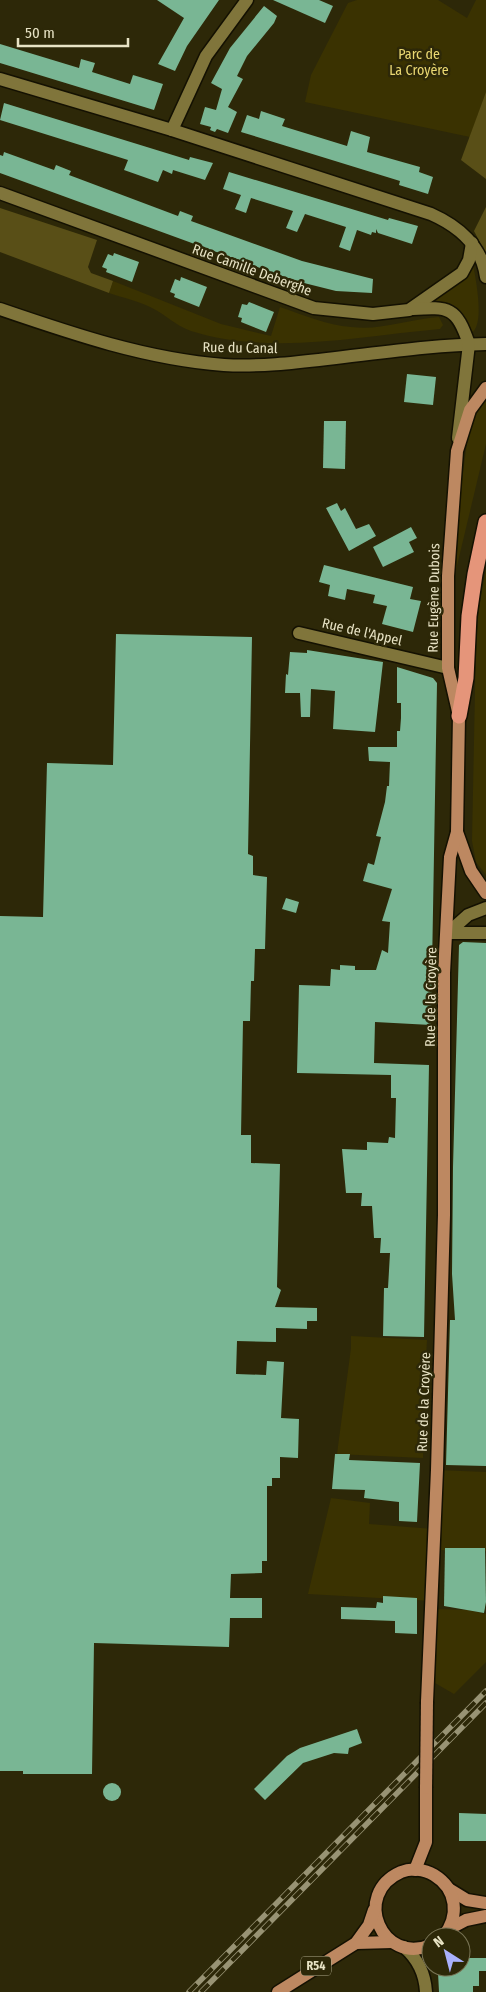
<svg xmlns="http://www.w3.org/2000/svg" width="486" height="1992" font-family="'Fira Sans Condensed',sans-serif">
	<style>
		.green { fill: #3a3201 }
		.forest { fill: #594f17 }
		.building { fill: #79b694 }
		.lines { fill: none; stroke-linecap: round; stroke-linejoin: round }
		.minor-casing { stroke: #141102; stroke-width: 15 }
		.major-casing { stroke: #141102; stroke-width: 15 }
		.highway-casing { stroke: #141102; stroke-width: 18 }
		.minor { stroke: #80753b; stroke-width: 12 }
		.major { stroke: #bd8861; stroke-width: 12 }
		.highway { stroke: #e5957a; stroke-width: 15 }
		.rail-casing { stroke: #989374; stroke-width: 5.5 }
		.rail { stroke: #2d2808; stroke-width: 4; stroke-dasharray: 11; stroke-linecap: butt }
		.major-bridge-casing { stroke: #141102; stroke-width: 15; stroke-linecap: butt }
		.major-bridge { stroke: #bd8861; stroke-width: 12 }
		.labels { text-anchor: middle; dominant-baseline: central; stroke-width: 5; stroke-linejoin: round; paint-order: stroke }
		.shield { fill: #2d2808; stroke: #b0ab8c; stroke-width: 1 }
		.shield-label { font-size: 12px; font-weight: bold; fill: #e8e3c5 }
		.park-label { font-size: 14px; fill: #ead872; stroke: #2d2808 }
		.street-label { font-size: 14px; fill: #e8e3c5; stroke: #2d2808 }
	</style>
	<rect width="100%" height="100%" fill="#2d2808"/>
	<!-- green -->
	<g class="green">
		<polygon points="357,0 438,0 467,18 476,0 486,0 486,92 470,137 305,102 311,75 348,3"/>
		<path d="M472,259C475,275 485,321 473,332C456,317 470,305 435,301L460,280Z"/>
		<path d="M113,281L221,324L271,336L280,307C303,315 327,325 351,327C380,331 409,319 439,317L443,325L440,329C359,336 271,356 191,331C176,326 166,315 152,308C139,301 123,298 109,293Z"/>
		<polygon points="486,395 486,444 456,570 458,511 467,443 473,416"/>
		<polygon points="486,569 486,875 476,862 472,841 476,641 479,608"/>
		<polygon points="351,1336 427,1340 426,1357 423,1357 423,1378 426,1380 423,1458 337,1454 351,1348"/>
		<polygon points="437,1470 486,1472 486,1551 434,1550 432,1601 308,1594 331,1498 370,1503 369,1524 434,1529"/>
		<polygon points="432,1609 468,1610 486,1614 486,1662 454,1694 428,1679"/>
	</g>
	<!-- forest -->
	<g class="forest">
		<polygon points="486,92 486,179 461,160"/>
		<polygon points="486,207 486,254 474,231"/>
		<polygon points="0,208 97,240 88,267 91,273 113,281 109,293 0,252"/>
	</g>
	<!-- building -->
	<g class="building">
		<polygon points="157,0 219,0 187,46 175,71 158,64 184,18"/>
		<polygon points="273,0 319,0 333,6 325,23"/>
		<polygon points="264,6 277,16 274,23 247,56 237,76 243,79 228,107 237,112 228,133 217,129 215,132 210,130 211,127 200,124 205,107 216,110 222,89 211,83 230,48"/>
		<polygon points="0,44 79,68 81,59 95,63 92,72 130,84 133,75 163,84 154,110 0,63"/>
		<polygon points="4,103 189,160 190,157 213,163 205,180 173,170 172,174 163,170 158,182 124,170 128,160 0,120"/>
		<polygon points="261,111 285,119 282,126 347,146 351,131 370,137 367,152 420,167 419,172 433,177 428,194 399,185 400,181 241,132 247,115 259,119"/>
		<polygon points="4,152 54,170 56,165 71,171 69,175 178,216 180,211 193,216 191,221 302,261 373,279 372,293 336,291 296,281 0,173 0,155 3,156"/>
		<polygon points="229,172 388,220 389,218 418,226 412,244 378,233 376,229 376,233 372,232 371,235 357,230 350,251 339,247 346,227 305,214 297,232 286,228 293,211 251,198 246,213 235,209 241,195 223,189"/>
		<polygon points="114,253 139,262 132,282 106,272 107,269 102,267 108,254 113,256"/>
		<polygon points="181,277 207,287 199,307 174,297 175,294 170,292 175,279 180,281"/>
		<polygon points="249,302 274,312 266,332 241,322 242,318 238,317 242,304 247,305"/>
		<polygon points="407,374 436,377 433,405 404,402"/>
		<polygon points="324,421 346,421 345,469 323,468"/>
		<polygon points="337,503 341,511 345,508 356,529 369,524 376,536 349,551 326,508"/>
		<polygon points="411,527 417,538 409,542 414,552 383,567 373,547"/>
		<polygon points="324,565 413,587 410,599 421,601 413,632 382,624 387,606 373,603 375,595 347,589 345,600 328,596 330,585 319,582"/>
		<polygon points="116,634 252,637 248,854 253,856 253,875 267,877 265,949 255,949 254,981 251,981 250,1021 243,1021 241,1135 251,1135 251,1163 280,1164 277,1287 281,1290 275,1307 317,1308 317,1321 307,1321 307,1329 276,1328 276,1342 237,1341 236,1374 266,1375 267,1361 284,1362 281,1418 299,1419 298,1458 280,1457 280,1478 272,1478 272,1486 267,1486 267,1561 262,1561 262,1573 231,1574 230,1598 262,1598 262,1618 230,1618 229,1647 94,1643 92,1774 23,1774 23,1771 0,1771 0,916 43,917 47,763 113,765"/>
		<polygon points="307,650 383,662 375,732 333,729 335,691 311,689 310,717 301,717 300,693 285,693 286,674 288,675 290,652 307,653"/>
		<polygon points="397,667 433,678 437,683 431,1025 375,1022 374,1063 429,1065 424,1337 383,1336 384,1288 388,1288 390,1253 380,1253 381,1238 374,1238 372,1206 361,1206 362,1193 346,1193 342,1149 367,1150 367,1142 388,1143 389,1137 395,1138 396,1098 391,1098 391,1075 297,1073 299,985 330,986 331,969 340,970 340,965 355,966 355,970 376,970 382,950 388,953 390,922 382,921 392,889 363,881 368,863 374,865 381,837 376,836 385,802 387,786 389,786 390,762 369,761 368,747 397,747 397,731 400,731 401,718 401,703 397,703"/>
		<polygon points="286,898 299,902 296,913 282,909"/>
		<polygon points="463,942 486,943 486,1466 446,1465 450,1320 455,1320 452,1274 453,1167 459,945"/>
		<polygon points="335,1454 350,1454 349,1460 420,1463 417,1522 399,1521 399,1502 364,1498 365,1490 332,1489"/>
		<polygon points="445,1548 485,1548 486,1602 484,1613 444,1606"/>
		<polygon points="383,1596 417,1598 417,1634 395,1633 395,1621 341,1619 341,1607 376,1608 377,1602 383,1603"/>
		<polygon points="357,1729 362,1743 349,1748 348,1754 334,1753 303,1763 265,1800 254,1789 287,1756 300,1748"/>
		<circle cx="112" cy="1792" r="9"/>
		<polygon points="459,1813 486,1814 486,1841 459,1841"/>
		<polygon points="461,1958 486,1958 486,1971 479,1971 479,1986 473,1986 473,1992 439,1992 438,1972 449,1972 449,1967 461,1967"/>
	</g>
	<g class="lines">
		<!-- minor casing -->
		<g class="minor-casing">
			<g id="minor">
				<path d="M0,79L172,130L431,214C458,226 482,246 486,277"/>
				<polyline points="172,130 206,56 247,0"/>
				<polyline points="0,193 314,308 373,314 409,310 462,273 469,260 472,243"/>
				<path d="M0,309C73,334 146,359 224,365C258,367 293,363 327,359C380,353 433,345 486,344"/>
				<path d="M411,309C449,307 456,306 469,344L458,438"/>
				<polyline points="299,633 448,668"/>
				<polyline points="448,933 468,915 486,908"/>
				<polyline points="448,933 486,933"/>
				<path d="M404,1947C418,1959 425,1973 426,1992"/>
			</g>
		</g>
		<!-- major casing -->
		<g class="major-casing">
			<g id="major">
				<polyline points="457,832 471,871 486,893"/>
				<polyline points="427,1702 437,1470 444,1215 444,973 450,857 457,832 459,716 448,668 448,576 457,451 470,410 486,388"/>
				<polyline points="415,1870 426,1842 426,1788"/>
				<polyline points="449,1889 467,1900 486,1903"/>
				<polyline points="449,1929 466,1920 486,1916"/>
				<polyline points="356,1943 392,1942"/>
				<path d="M431,1945C382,1966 351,1894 401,1872C411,1868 424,1869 434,1875C457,1889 460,1916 443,1937"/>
				<polyline points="278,1992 356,1943 369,1925 374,1910"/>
			</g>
		</g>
		<!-- highway casing -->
		<g class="highway-casing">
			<polyline id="highway" points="459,716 466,678 469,616 475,574 486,522"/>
		</g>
		<!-- minor -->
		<use href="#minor" class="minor"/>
		<!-- major -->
		<use href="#major" class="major"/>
		<!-- highway -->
		<use href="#highway" class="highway"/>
		<!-- rail casing -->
		<g class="rail-casing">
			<g id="rail">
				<polyline points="189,1992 486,1691"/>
				<polyline points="201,1992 486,1703"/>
			</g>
		</g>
		<!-- rail -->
		<use href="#rail" class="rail"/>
		<!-- major-bridge casing -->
		<g class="major-bridge-casing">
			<polyline id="major-bridge" points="426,1788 427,1702"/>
		</g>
		<!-- major-bridge -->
		<use href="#major-bridge" class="major-bridge"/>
	</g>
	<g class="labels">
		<!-- shield labels -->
		<rect class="shield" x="301" y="1956.5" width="30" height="19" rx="4"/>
		<g class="shield-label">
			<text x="316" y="1966">R54</text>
		</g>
		<!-- park labels -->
		<g class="park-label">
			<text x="419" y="54">Parc de<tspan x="419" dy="16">La Croyère</tspan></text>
		</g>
		<!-- street labels -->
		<g class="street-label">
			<text transform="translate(252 270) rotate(20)">Rue Camille Deberghe</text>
			<text transform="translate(240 348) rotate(1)">Rue du Canal</text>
			<text transform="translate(434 598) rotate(-89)">Rue Eugène Dubois</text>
			<text transform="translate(362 632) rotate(13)">Rue de l'Appel</text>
			<text transform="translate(431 997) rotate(-89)">Rue de la Croyère</text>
			<text transform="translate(424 1402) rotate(-88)">Rue de la Croyère</text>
		</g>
	</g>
	<!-- north arrow -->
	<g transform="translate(446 1952) rotate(324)"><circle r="24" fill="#2d2808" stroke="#787354"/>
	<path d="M0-4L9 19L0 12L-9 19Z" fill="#a9b0fc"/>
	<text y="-8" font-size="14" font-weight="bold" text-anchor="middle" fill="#e8e3c5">N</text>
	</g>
	<!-- scale -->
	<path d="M18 38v8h110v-8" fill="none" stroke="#e8e3c5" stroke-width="2.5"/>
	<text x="25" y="38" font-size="15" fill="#e8e3c5" stroke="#2d2808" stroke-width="4" paint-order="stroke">50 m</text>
</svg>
